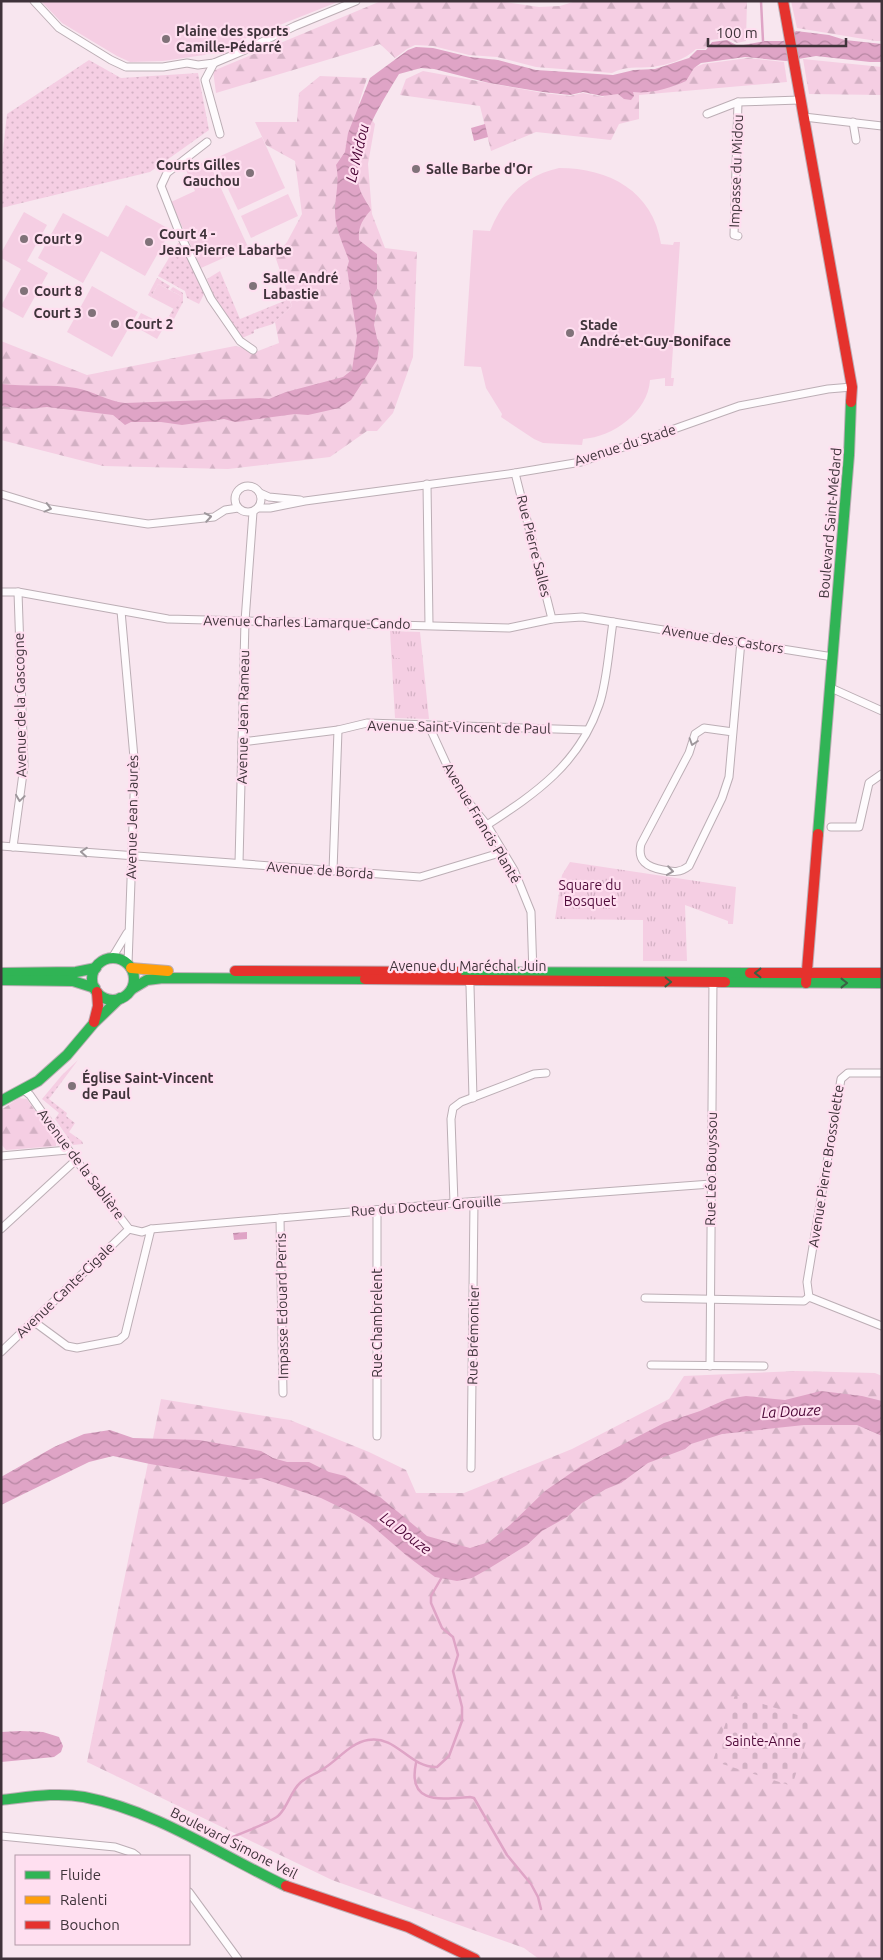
<svg xmlns="http://www.w3.org/2000/svg" width="883" height="1960" font-family="Ubuntu,sans-serif">
	<style>
		.grass { fill: url(#grass-dots) }
		.forest { fill: url(#forest-firs) }
		.cemetery { fill: url(#cemetery-stones) }
		.park { fill: url(#park-tufts) }
		.garden { fill: #f5cee3 }
		.water { fill: url(#water-waves) }
		.lines { fill: none; stroke-linecap: round; stroke-linejoin: round }
		.stream { stroke: #dfa4c6; stroke-width: 2.5 }
		.street-casing { stroke: #bcaeb5; stroke-width: 9 }
		.fast-casing { stroke: #bcaeb5; stroke-width: 12 }
		.slow-casing { stroke: #bcaeb5; stroke-width: 12 }
		.jam-casing { stroke: #bcaeb5; stroke-width: 12 }
		.street { stroke: #fefbfd; stroke-width: 7 }
		.fast { stroke: #30b455; stroke-width: 10 }
		.slow { stroke: #ff9f0a; stroke-width: 10 }
		.jam { stroke: #e5322d; stroke-width: 10 }
		.oneway { stroke: #9e979c }
		.oneway2 { stroke: #3a6043 }
		.poi-dot { fill: #807279; stroke: #ffdff0; stroke-width: 2 }
		.labels { text-anchor: middle; dominant-baseline: central; stroke-width: 4.5; stroke-linejoin: round; paint-order: stroke }
		.poi-label { font-size: 14px; font-weight: bold; fill: #3f333a; stroke: #ffdff0; text-anchor: start }
		.street-label { font-size: 14px; fill: #3f333a; stroke: #ffdff0 }
		.park-label { font-size: 14px; fill: #4f0a39; stroke: #ffdff0 }
		.water-label { font-size: 15px; font-style: italic; fill: #4b0636; stroke: #ffdff0 }
	</style>
	<defs>
		<pattern id="grass-dots" width="8" height="8" patternUnits="userSpaceOnUse" patternTransform="scale(1.25)"><rect width="8" height="8" fill="#f5cee3"/><path d="M2 2h.1M6 6h.1" fill="none" stroke="#d3b1c4" stroke-width="1.8" stroke-linecap="round"/></pattern>
		<pattern id="forest-firs" width="22" height="20" patternUnits="userSpaceOnUse" patternTransform="scale(1.25)"><rect width="22" height="20" fill="#f5cee3"/><path d="M5 1l3.5 6h-7zM16 11l3.5 6h-7z" fill="#d3b1c4"/></pattern>
		<pattern id="cemetery-stones" width="16" height="16" patternUnits="userSpaceOnUse" patternTransform="scale(1.25)"><rect width="16" height="16" fill="#f5cee3"/><path d="M2 7V4a2 2 0 0 1 4 0v3zM10 15v-3a2 2 0 0 1 4 0v3z" fill="#d3b1c4"/></pattern>
		<pattern id="park-tufts" width="24" height="20" patternUnits="userSpaceOnUse" patternTransform="scale(1.25)"><rect width="24" height="20" fill="#f5cee3"/><path d="M3 7l-1-3M5 7V3M7 7l1-3M15 17l-1-3M17 17v-4M19 17l1-3" fill="none" stroke="#d3b1c4"/></pattern>
		<pattern id="water-waves" width="16" height="10" patternUnits="userSpaceOnUse" patternTransform="scale(1.25)"><rect width="16" height="10" fill="#dfa4c6"/><path d="M0 5q4-4 8 0t8 0" fill="none" stroke="#b686a2"/></pattern>
	</defs>
	<rect width="100%" height="100%" fill="#f8e6ef"/>
	<!-- grass -->
	<g class="grass">
		<polygon points="89,60 121,78 198,73 209,130 150,172 1,208 1,168 7,114"/>
		<polygon points="178,243 181,243 204,294 199,304 187,298 185,291 158,276"/>
		<polygon points="220,271 240,319 289,299 292,306 273,324 254,330 254,333 242,338 214,296 207,279"/>
		<polygon points="157,278 170,286 168,289 158,284 151,297 148,295"/>
		<polygon points="173,287 183,293 183,302 174,319 169,316 181,296 170,290"/>
		<polygon points="78,1060 49,1099 67,1113 66,1116 75,1123 69,1132 82,1141 83,1144 73,1145 55,1119 59,1113 42,1099 62,1075"/>
	</g>
	<!-- forest -->
	<g class="forest">
		<path d="M381,1H498L539,7L560,6L576,1H747L746,41L737,43L728,38L711,40L705,49H696C685,60 667,65 652,67C638,68 625,66 612,73L536,67L497,57L469,55L433,46L415,45L407,49L395,58L380,44L216,93L213,71Z"/>
		<polygon points="791,1 882,1 882,41 876,41 797,28"/>
		<polygon points="748,58 784,62 787,82 639,95 639,119 619,124 611,140 536,132 491,151 480,106 400,95 406,79 423,71 543,93 570,96 583,93 603,97 610,91 660,81 703,64"/>
		<polygon points="803,59 882,67 882,95 809,94"/>
		<polygon points="320,76 367,78 359,103 375,124 368,164 372,214 385,248 417,252 413,357 393,413 377,431 367,431 330,457 228,469 103,466 1,440 1,341 87,375 235,346 258,351 279,343 275,322 292,306 275,256 287,242 302,214 295,161 266,145 255,122 297,122 299,93"/>
		<polygon points="19,1098 27,1099 56,1141 56,1146 6,1150 1,1144 1,1110"/>
		<polygon points="797,1371 875,1373 882,1376 882,1959 539,1959 524,1948 332,1880 87,1762 161,1399 290,1420 369,1452 406,1470 416,1493 464,1493 572,1449 669,1399 684,1376"/>
	</g>
	<!-- cemetery -->
	<polygon class="cemetery" points="735,1695 813,1720 792,1786 713,1761"/>
	<!-- park -->
	<g class="park">
		<polygon points="390,631 420,632 429,719 395,718"/>
		<polygon points="570,862 736,887 733,924 728,924 728,921 685,905 687,961 643,961 643,920 555,919 562,875"/>
	</g>
	<!-- garden -->
	<g class="garden">
		<polygon points="41,1 340,1 204,55 163,61 130,62 117,56 62,23"/>
		<polygon points="262,137 285,188 238,210 214,159"/>
		<polygon points="208,160 248,247 201,268 171,202 195,191 186,170"/>
		<path d="M559,168C609,168 653,191 661,244L673,245L674,242H680L671,378H674L673,386H665V378L650,380C648,412 613,437 583,439L582,445L543,443L534,439L501,417L502,414L486,388L481,367L464,366L473,230L490,231C504,198 523,176 559,168Z"/>
		<polygon points="288,194 298,216 251,238 241,216"/>
		<polygon points="126,205 171,230 145,276 101,251 83,283 38,258 63,213 108,237"/>
		<polygon points="24,212 47,225 27,261 48,273 23,318 1,306 21,269 1,258 1,253"/>
		<polygon points="158,284 181,296 174,309 151,297"/>
		<polygon points="92,286 138,312 112,357 67,332"/>
		<polygon points="141,313 165,325 157,339 134,326"/>
		<polygon points="395,644 401,644 401,658 394,658"/>
	</g>
	<!-- water -->
	<g class="water">
		<path d="M796,31L829,35L845,40L882,44V62H870L816,56L786,61L745,57L701,63L694,68L686,81C671,88 650,94 633,92L634,96L631,100L624,99L618,94L602,96L583,92L570,95L543,92L489,83L434,69L421,68L399,74C382,102 353,147 358,181C359,192 366,201 371,210C362,220 358,227 359,240L377,254V289L373,296L377,306L374,325L379,347L377,360L351,400L339,408L308,415L295,414L235,422L224,419L182,425L161,422H131L125,425L113,415L47,407L25,409L1,406V384C26,387 51,384 76,388C93,391 107,401 125,403L260,398L269,399L286,392L343,377L352,370L357,336L347,268L349,261C344,246 335,229 335,212C335,195 340,182 336,165L345,152L348,133L370,78L408,50L416,47L433,48L470,57L498,60L536,70L613,75L634,70L655,69L689,58L697,50H706L712,42L727,40L738,46L765,41H783Z"/>
		<polygon points="485,124 488,137 474,141 471,128"/>
		<polygon points="247,1232 247,1239 234,1240 233,1233"/>
		<polygon points="821,1391 862,1396 882,1401 882,1436 857,1425 804,1425 722,1434 691,1444 685,1449 648,1463 621,1483 606,1489 582,1503 567,1517 542,1531 527,1545 488,1569 472,1578 457,1581 435,1577 407,1556 370,1524 354,1514 321,1498 261,1478 246,1480 150,1464 113,1456 89,1462 1,1505 1,1477 54,1447 84,1434 110,1430 133,1438 199,1440 261,1451 273,1458 287,1462 309,1462 329,1472 345,1476 369,1492 380,1497 427,1536 470,1548 489,1542 510,1525 545,1491 581,1466 664,1423 700,1411 727,1399 746,1396 785,1400"/>
		<polygon points="21,1731 43,1732 59,1737 63,1746 61,1752 54,1757 1,1762 1,1732"/>
	</g>
	<g class="lines">
		<!-- stream -->
		<g class="stream">
			<polyline points="761,1 763,41"/>
			<path d="M416,1763C407,1805 441,1799 470,1797L474,1798L507,1855L531,1884L538,1897L541,1909"/>
			<path d="M230,1838C241,1833 273,1822 279,1815C288,1806 291,1791 300,1783C306,1777 316,1774 323,1769C338,1760 350,1743 368,1740C397,1735 409,1768 437,1767L449,1756L462,1721V1707L453,1671L458,1655L453,1637L442,1628L431,1603V1596L443,1575"/>
		</g>
		<!-- street casing -->
		<g class="street-casing">
			<g id="street">
				<polyline points="34,1 59,28 111,60 126,67 163,67 187,63 198,65 214,63 245,50 295,26 356,1"/>
				<polyline points="214,63 205,80 220,134"/>
				<polyline points="707,114 738,102 800,100"/>
				<polyline points="804,117 882,126"/>
				<polyline points="853,122 856,140"/>
				<polyline points="207,142 167,173 161,186 179,232 211,299 240,341 253,350"/>
				<polyline points="738,236 734,235 738,102"/>
				<polyline points="515,473 552,619"/>
				<polyline points="427,484 429,625"/>
				<circle cx="248" cy="499" r="13"/>
				<polyline points="260,493 269,497 300,500"/>
				<polyline points="1,494 50,509 148,524 214,517 225,510 238,508"/>
				<polyline points="258,508 270,508 305,501 515,473 581,462 739,406 828,389 852,387"/>
				<polyline points="1,592 18,592 168,619 509,628 552,619 582,617 833,657"/>
				<polyline points="121,611 135,769 128,964"/>
				<polyline points="831,688 882,711"/>
				<polyline points="429,726 451,774 470,804 487,825 514,870 531,912 533,975"/>
				<path d="M733,732L704,728L695,734L689,753L641,844C637,861 647,867 663,870C673,872 680,873 689,866L722,798L729,777L741,641"/>
				<polyline points="242,742 338,730 367,723 587,730"/>
				<path d="M487,825C536,793 579,764 599,705C607,683 609,647 613,622"/>
				<polyline points="831,827 859,827 869,783 882,774"/>
				<polyline points="1,846 420,877 503,852"/>
				<polyline points="13,847 24,766 18,592"/>
				<polyline points="239,863 245,621 253,512"/>
				<polyline points="333,871 338,730"/>
				<polyline points="112,958 127,933"/>
				<polyline points="467,976 470,986 473,1098"/>
				<polyline points="24,1090 30,1095 70,1152 129,1229 142,1232 151,1229 454,1203 711,1184"/>
				<polyline points="1,1156 68,1150"/>
				<polyline points="454,1203 451,1119 453,1108 461,1102 534,1074 546,1073"/>
				<polyline points="377,1210 377,1436"/>
				<polyline points="280,1218 283,1393"/>
				<polyline points="1,1229 76,1160"/>
				<polyline points="809,1297 807,1282 841,1079 848,1073 882,1073"/>
				<polyline points="645,1298 804,1301 809,1297 882,1326"/>
				<polyline points="33,1321 67,1346 77,1348 119,1340 125,1335 151,1229"/>
				<polyline points="1,1352 129,1229"/>
				<polyline points="651,1365 764,1366"/>
				<polyline points="710,1366 713,978"/>
				<polyline points="471,1468 474,1202"/>
				<polyline points="1,1836 115,1847 133,1853 137,1856"/>
				<polyline points="189,1892 238,1959"/>
			</g>
		</g>
		<!-- fast casing -->
		<g class="fast-casing">
			<g id="fast">
				<polyline points="818,834 849,455 851,402"/>
				<circle cx="113" cy="979" r="21"/>
				<polyline points="457,972 750,973"/>
				<polyline points="1,973 76,972 96,968"/>
				<polyline points="1,980 73,981 95,988"/>
				<polyline points="725,982 882,983"/>
				<polyline points="132,989 147,980 163,978 365,979"/>
				<polyline points="1,1101 38,1081 67,1055 94,1023 120,998"/>
				<path d="M1,1800C29,1797 57,1792 84,1797C157,1811 220,1855 286,1886"/>
			</g>
		</g>
		<!-- slow casing -->
		<g class="slow-casing">
			<polyline id="slow" points="131,968 168,971"/>
		</g>
		<!-- jam casing -->
		<g class="jam-casing">
			<g id="jam">
				<polyline points="783,1 852,387 851,402"/>
				<polyline points="235,971 457,972"/>
				<polyline points="750,973 882,973"/>
				<polyline points="365,979 725,982"/>
				<polyline points="806,983 818,834"/>
				<polyline points="94,1022 98,1006 97,992"/>
				<polyline points="286,1886 408,1927 475,1959"/>
			</g>
		</g>
		<!-- street -->
		<use href="#street" class="street"/>
		<!-- fast -->
		<use href="#fast" class="fast"/>
		<!-- slow -->
		<use href="#slow" class="slow"/>
		<!-- jam -->
		<use href="#jam" class="jam"/>
	</g>
	<!-- one-way arrows -->
	<defs><path id="oneway-chevron" d="M-2-3.5L2.5 0L-2 3.5" fill="none" stroke-width="1.6" stroke-linecap="round" stroke-linejoin="round" transform="scale(1.25)"/></defs>
	<g class="oneway">
		<use href="#oneway-chevron" transform="translate(48 508) rotate(15)"/>
		<use href="#oneway-chevron" transform="translate(208 517) rotate(-10)"/>
		<use href="#oneway-chevron" transform="translate(693 742) rotate(108)"/>
		<use href="#oneway-chevron" transform="translate(20 798) rotate(98)"/>
		<use href="#oneway-chevron" transform="translate(84 852) rotate(-176)"/>
		<use href="#oneway-chevron" transform="translate(670 871) rotate(8)"/>
	</g>
	<g class="oneway2">
		<use href="#oneway-chevron" transform="translate(758 973) rotate(-180)"/>
		<use href="#oneway-chevron" transform="translate(668 982) rotate(1)"/>
		<use href="#oneway-chevron" transform="translate(844 983)"/>
	</g>
	<!-- markers -->
	<g class="poi-dot">
		<circle cx="166" cy="39" r="5"/>
		<circle cx="416" cy="169" r="5"/>
		<circle cx="250" cy="173" r="5"/>
		<circle cx="24" cy="239" r="5"/>
		<circle cx="149" cy="242" r="5"/>
		<circle cx="253" cy="286" r="5"/>
		<circle cx="24" cy="291" r="5"/>
		<circle cx="92" cy="313" r="5"/>
		<circle cx="115" cy="324" r="5"/>
		<circle cx="570" cy="333" r="5"/>
		<circle cx="72" cy="1086" r="5"/>
	</g>
	<g class="labels">
		<!-- poi labels -->
		<g class="poi-label">
			<text x="176" y="31">Plaine des sports<tspan x="176" dy="16">Camille-Pédarré</tspan></text>
			<text x="240" y="165" text-anchor="end">Courts Gilles<tspan x="240" dy="16">Gauchou</tspan></text>
			<text x="426" y="169">Salle Barbe d'Or</text>
			<text x="159" y="234">Court 4 -<tspan x="159" dy="16">Jean-Pierre Labarbe</tspan></text>
			<text x="34" y="239">Court 9</text>
			<text x="263" y="278">Salle André<tspan x="263" dy="16">Labastie</tspan></text>
			<text x="34" y="291">Court 8</text>
			<text x="82" y="313" text-anchor="end">Court 3</text>
			<text x="125" y="324">Court 2</text>
			<text x="580" y="325">Stade<tspan x="580" dy="16">André-et-Guy-Boniface</tspan></text>
			<text x="82" y="1078">Église Saint-Vincent<tspan x="82" dy="16">de Paul</tspan></text>
		</g>
		<!-- street labels -->
		<g class="street-label">
			<text transform="translate(736 171) rotate(-88)">Impasse du Midou</text>
			<text transform="translate(625 445) rotate(-18)">Avenue du Stade</text>
			<text transform="translate(830 523) rotate(-85)">Boulevard Saint-Médard</text>
			<text transform="translate(534 546) rotate(76)">Rue Pierre Salles</text>
			<text transform="translate(307 622) rotate(1)">Avenue Charles Lamarque-Cando</text>
			<text transform="translate(723 639) rotate(9)">Avenue des Castors</text>
			<text transform="translate(20 705) rotate(-91)">Avenue de la Gascogne</text>
			<text transform="translate(243 717) rotate(-89)">Avenue Jean Rameau</text>
			<text transform="translate(459 727) rotate(1)">Avenue Saint-Vincent de Paul</text>
			<text transform="translate(132 817) rotate(-89)">Avenue Jean Jaurès</text>
			<text transform="translate(482 823) rotate(59)">Avenue Francis Planté</text>
			<text transform="translate(320 870) rotate(4)">Avenue de Borda</text>
			<text x="468" y="966">Avenue du Maréchal Juin</text>
			<text transform="translate(81 1164) rotate(53)">Avenue de la Sablière</text>
			<text transform="translate(826 1166) rotate(-81)">Avenue Pierre Brossolette</text>
			<text transform="translate(711 1169) rotate(-89)">Rue Léo Bouyssou</text>
			<text transform="translate(426 1206) rotate(-4)">Rue du Docteur Grouille</text>
			<text transform="translate(65 1290) rotate(-44)">Avenue Cante-Cigale</text>
			<text transform="translate(282 1306) rotate(-91)">Impasse Edouard Perris</text>
			<text transform="translate(377 1323) rotate(-90)">Rue Chambrelent</text>
			<text transform="translate(473 1335) rotate(-89)">Rue Brémontier</text>
			<text transform="translate(234 1843) rotate(27)">Boulevard Simone Veil</text>
		</g>
		<!-- park labels -->
		<g class="park-label">
			<text x="590" y="885">Square du<tspan x="590" dy="16">Bosquet</tspan></text>
			<text x="763" y="1741">Sainte-Anne</text>
		</g>
		<!-- water labels -->
		<g class="water-label">
			<text transform="translate(357 153) rotate(-77)">Le Midou</text>
			<text transform="translate(791 1411) rotate(-3)">La Douze</text>
			<text transform="translate(406 1533) rotate(37)">La Douze</text>
		</g>
	</g>
	<!-- border -->
	<rect width="883" height="1960" fill="none" stroke="#3f333a" stroke-width="5"/>
	<!-- legend -->
	<rect x="15" y="1855" width="175" height="90" fill="#ffdff0" stroke="#b29aa7"/>
	<rect x="25" y="1871" width="25" height="8" fill="#30b455" stroke="#b29aa7"/>
	<text x="60" y="1880" font-size="15" fill="#3f333a">Fluide</text>
	<rect x="25" y="1896" width="25" height="8" fill="#ff9f0a" stroke="#b29aa7"/>
	<text x="60" y="1905" font-size="15" fill="#3f333a">Ralenti</text>
	<rect x="25" y="1921" width="25" height="8" fill="#e5322d" stroke="#b29aa7"/>
	<text x="60" y="1930" font-size="15" fill="#3f333a">Bouchon</text>
	<!-- scale -->
	<path d="M708 38v8h138v-8" fill="none" stroke="#3f333a" stroke-width="2.5"/>
	<text x="716" y="38" font-size="15" fill="#3f333a" stroke="#ffdff0" stroke-width="4" paint-order="stroke">100 m</text>
</svg>
